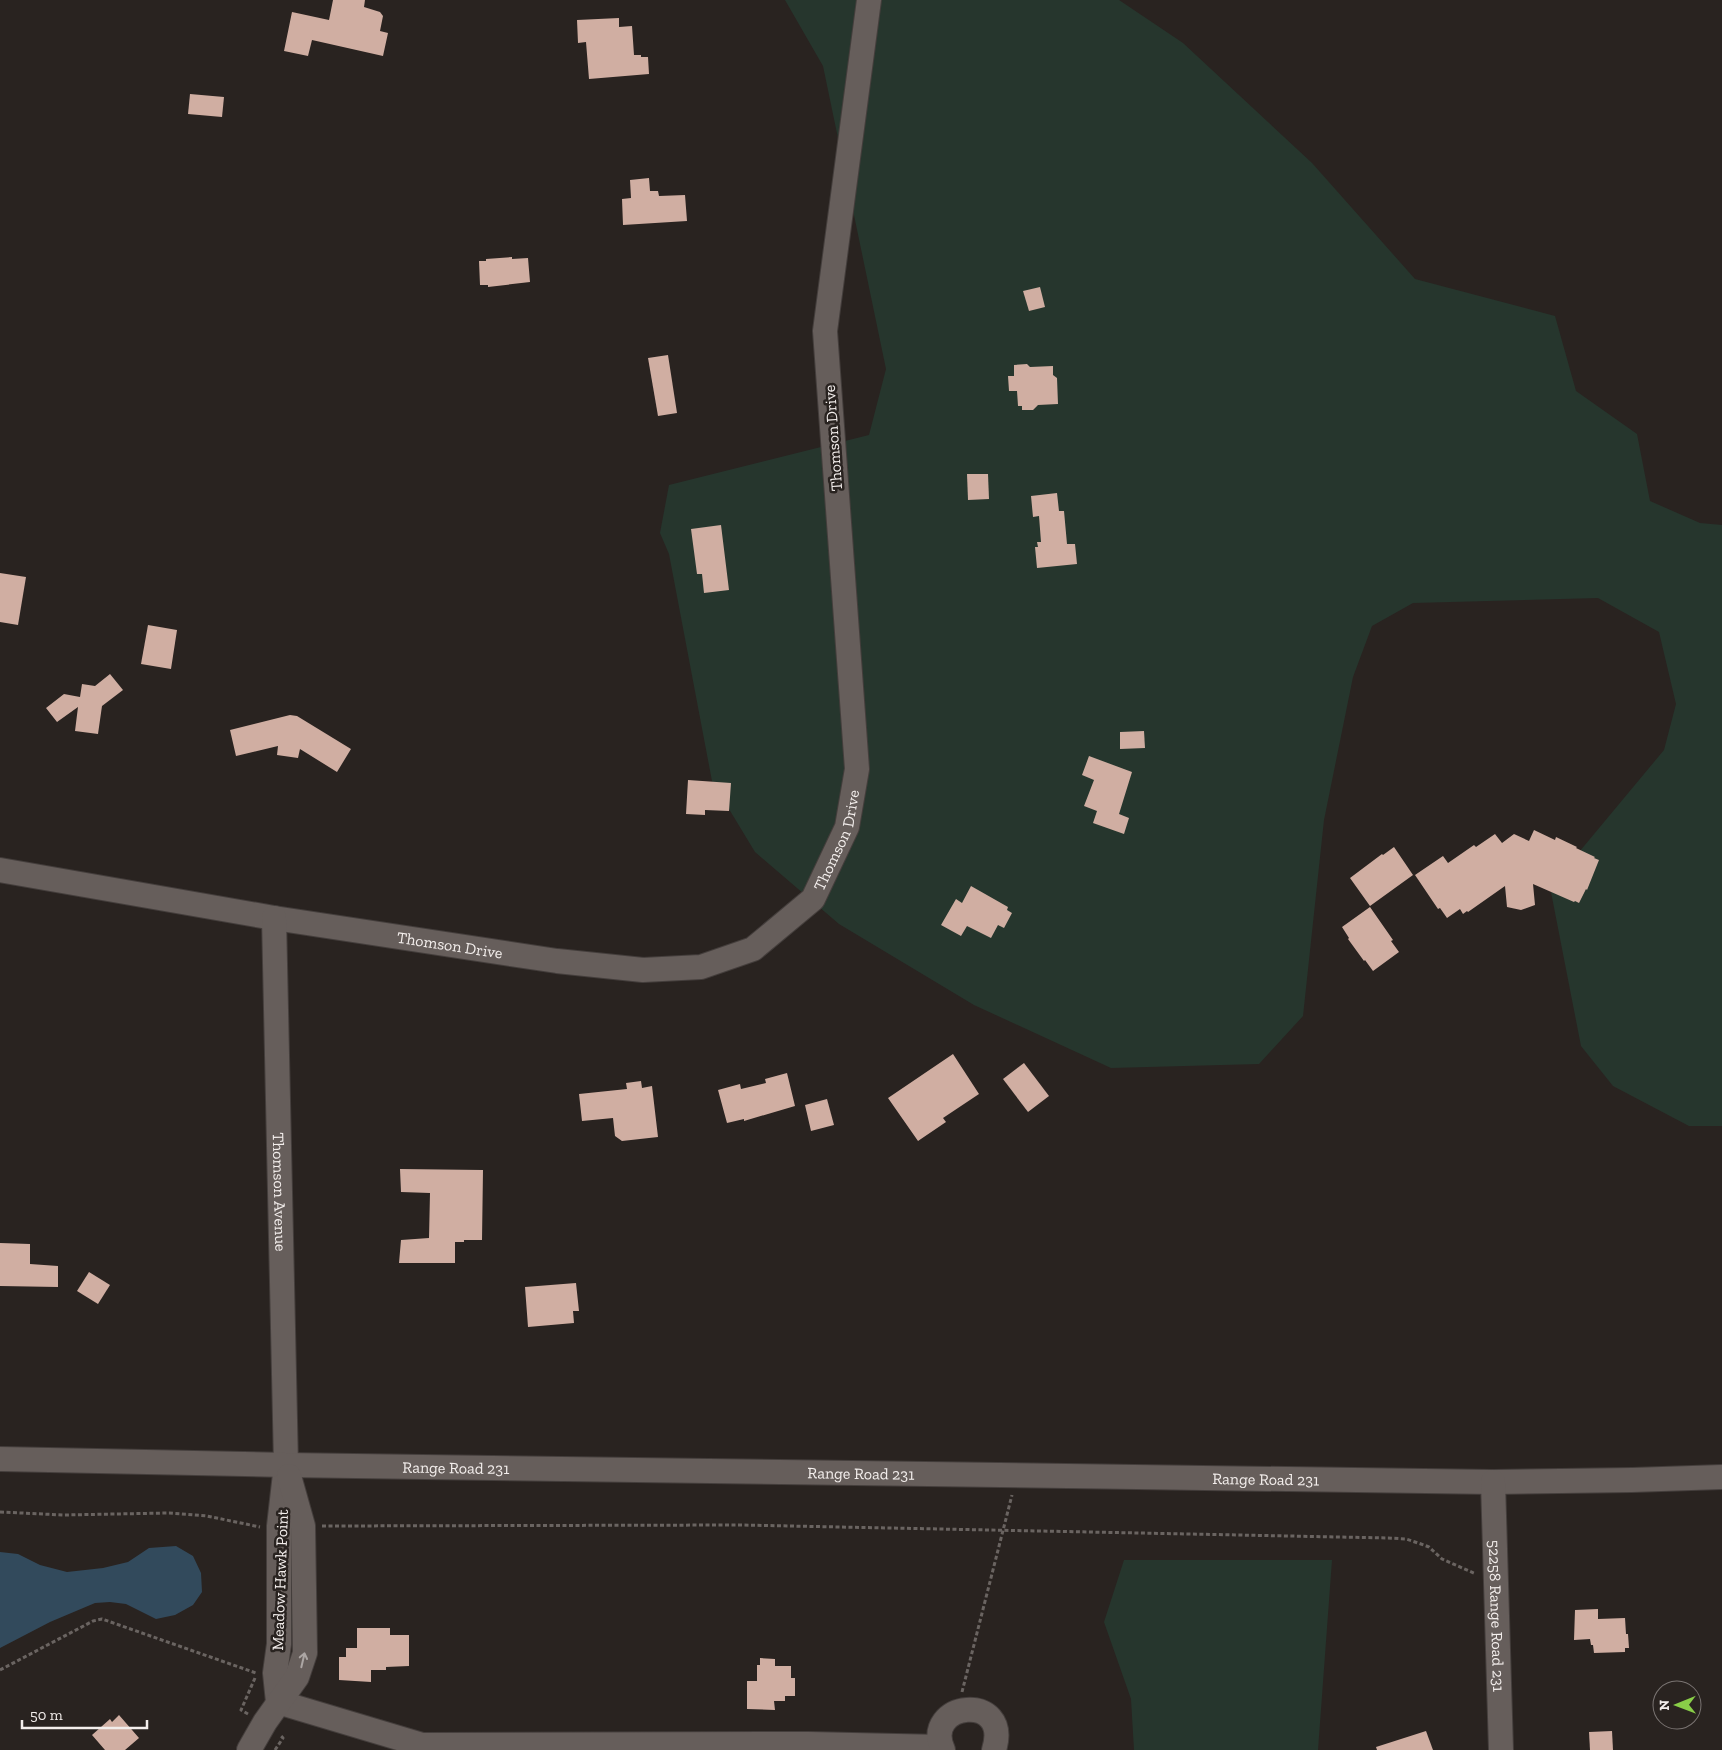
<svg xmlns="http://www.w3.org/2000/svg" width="1722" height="1750" font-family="'Zilla Slab',serif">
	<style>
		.green { fill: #26362d }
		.water { fill: #324a5c }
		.building { fill: #d0aea2 }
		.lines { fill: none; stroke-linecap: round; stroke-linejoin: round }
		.minor-casing { stroke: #443e3c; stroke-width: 26 }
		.path { stroke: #6a6461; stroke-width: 3; stroke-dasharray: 4 2.5; stroke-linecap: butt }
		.minor { stroke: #665e5b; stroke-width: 24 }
		.oneway { stroke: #aca6a4 }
		.labels { text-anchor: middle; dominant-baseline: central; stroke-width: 5; stroke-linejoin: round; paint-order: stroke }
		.street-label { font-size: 16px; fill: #f3eeec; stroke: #292320 }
	</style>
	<rect width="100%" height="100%" fill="#292320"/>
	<!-- green -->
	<g class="green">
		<polygon points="785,0 1119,0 1183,43 1312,163 1415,279 1555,316 1576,391 1637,434 1650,501 1700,523 1722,525 1722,1126 1689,1126 1613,1086 1581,1046 1550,887 1664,750 1676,704 1659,632 1598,598 1413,603 1372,626 1353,677 1324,820 1303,1016 1259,1064 1111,1068 974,1005 839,924 755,852 712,781 669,554 660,533 669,485 869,435 886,369 823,66"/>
		<polygon points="1124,1560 1332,1560 1318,1750 1134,1750 1131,1699 1104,1622"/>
	</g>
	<!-- water -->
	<polygon class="water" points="176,1546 193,1556 201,1573 202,1592 193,1605 175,1615 156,1619 126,1604 110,1602 95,1603 50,1622 0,1648 0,1552 18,1554 40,1565 67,1572 103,1568 128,1562 149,1548"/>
	<!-- building -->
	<g class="building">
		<polygon points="333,0 365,0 364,7 380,12 383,16 380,31 388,33 383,56 312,40 308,56 284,51 292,12 329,20"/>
		<polygon points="619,18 619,27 632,26 634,55 641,55 641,57 648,57 649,74 589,79 586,42 578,43 577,20"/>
		<polygon points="190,94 224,97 222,117 188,114"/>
		<polygon points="649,178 650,191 658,191 659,196 685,195 687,221 623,225 622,199 631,198 630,180"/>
		<polygon points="512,257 512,259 528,258 530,282 488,287 488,285 480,285 479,261 486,261 486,259"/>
		<polygon points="1040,287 1045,307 1029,311 1023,291"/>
		<polygon points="668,355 677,413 658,416 648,358"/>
		<polygon points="1027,364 1030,367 1053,366 1053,375 1057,378 1058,404 1038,405 1033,410 1022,410 1022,406 1018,406 1017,391 1009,391 1008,376 1014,376 1014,365"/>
		<polygon points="967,474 988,474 989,499 968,500"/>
		<polygon points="1057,493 1059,511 1064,511 1067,544 1075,544 1077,564 1037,568 1035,547 1038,547 1037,542 1041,542 1039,516 1033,517 1031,496"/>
		<polygon points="721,525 729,590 704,593 702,574 697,574 691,529"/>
		<polygon points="0,573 26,577 18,625 0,622"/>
		<polygon points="148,625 177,630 171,669 141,664"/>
		<polygon points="110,674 123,690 102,706 98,734 75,731 78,707 57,722 46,708 64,694 80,697 82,684 95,686"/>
		<polygon points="290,715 297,716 351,749 337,772 300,749 298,758 277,755 278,746 236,756 230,730"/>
		<polygon points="1144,731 1145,748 1120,749 1120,732"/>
		<polygon points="1089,756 1132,772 1119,814 1129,818 1124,834 1093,823 1097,811 1084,806 1094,780 1082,775"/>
		<polygon points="688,780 731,783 729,811 705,810 705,815 686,814"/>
		<polygon points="1534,830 1555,840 1556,837 1577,847 1576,848 1595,857 1594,858 1599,860 1587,890 1586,889 1579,903 1575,901 1574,902 1533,884 1535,905 1521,910 1507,907 1505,886 1468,912 1467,911 1463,914 1460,909 1447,918 1440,908 1438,909 1415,875 1443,856 1448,863 1474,845 1476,847 1495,834 1502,843 1514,834 1529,841"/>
		<polygon points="1394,847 1413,875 1370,906 1350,878 1382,854 1383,855"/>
		<polygon points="971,886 1008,907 1007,910 1012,913 1004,928 998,925 991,938 967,926 961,936 941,925 956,899 962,903"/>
		<polygon points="1370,907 1393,940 1391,941 1399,952 1373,971 1365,960 1364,961 1348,939 1349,938 1342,927"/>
		<polygon points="953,1054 979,1094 943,1118 946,1122 918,1141 888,1098"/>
		<polygon points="1024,1063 1049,1096 1028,1112 1003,1079"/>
		<polygon points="787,1073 795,1106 744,1121 744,1119 727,1123 718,1090 740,1084 741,1089 766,1083 765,1079"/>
		<polygon points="641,1081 642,1088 652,1086 658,1137 622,1141 615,1136 613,1118 582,1121 579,1094 627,1089 626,1083"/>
		<polygon points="827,1099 834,1125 811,1131 805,1105"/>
		<polygon points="400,1169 483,1170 482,1240 464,1240 464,1242 455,1242 455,1263 399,1263 401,1240 429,1238 430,1193 401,1192"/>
		<polygon points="0,1243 30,1244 30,1264 58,1266 58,1287 0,1286"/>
		<polygon points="89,1272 110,1285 98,1304 77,1291"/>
		<polygon points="576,1283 579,1311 573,1311 574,1323 528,1327 525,1287"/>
		<polygon points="1598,1609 1598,1619 1625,1618 1626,1634 1628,1634 1629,1648 1625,1648 1625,1652 1594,1653 1593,1645 1591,1645 1590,1639 1574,1640 1575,1610"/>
		<polygon points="357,1628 390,1628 390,1635 409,1635 409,1666 386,1667 386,1670 371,1670 371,1682 339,1680 339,1657 346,1657 346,1648 357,1648"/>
		<polygon points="760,1658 775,1659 775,1666 791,1666 791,1678 795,1678 795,1696 785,1696 785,1701 774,1701 775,1710 747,1709 747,1681 757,1681 757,1665 760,1665"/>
		<polygon points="119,1715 139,1738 125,1750 105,1750 92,1735 110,1719 112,1722"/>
		<polygon points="1426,1731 1433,1750 1377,1750 1376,1747"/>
		<polygon points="1612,1731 1613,1750 1590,1750 1589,1732"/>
	</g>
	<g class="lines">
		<!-- minor casing -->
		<g class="minor-casing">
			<g id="minor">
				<path id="s1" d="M0,870L274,918L557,961L643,970L701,967L753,949L813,899L847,827L857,769L825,331L869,0"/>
				<path id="s2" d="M274,918L286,1465L279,1526V1644L275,1673L278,1702"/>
				<path id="s3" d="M0,1459L286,1465L1493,1482L1632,1480L1722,1477"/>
				<path id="s4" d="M1493,1482L1501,1750"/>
				<polyline points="278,1702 422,1745 809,1744 941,1747"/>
				<polyline points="249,1750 265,1722 297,1677 305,1653 303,1526 289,1476"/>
				<path d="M943,1750C921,1702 1012,1691 994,1750"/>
			</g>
		</g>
		<!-- path -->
		<g class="path">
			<polyline points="0,1512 63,1515 169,1513 207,1516 260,1527"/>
			<polyline points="322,1526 740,1525 1388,1538 1406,1539 1421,1544 1429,1547 1442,1559 1476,1574"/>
			<polyline points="0,1670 93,1621 102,1619 256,1673"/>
			<polyline points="962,1692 1012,1495"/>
			<polyline points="248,1714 241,1710 255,1678"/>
			<polyline points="275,1750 283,1738 280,1735"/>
		</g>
		<!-- minor -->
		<use href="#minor" class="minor"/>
	</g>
	<!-- one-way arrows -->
	<defs><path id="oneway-shaft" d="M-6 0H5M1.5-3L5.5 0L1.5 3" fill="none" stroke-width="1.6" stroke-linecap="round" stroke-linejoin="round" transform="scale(1.25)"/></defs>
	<use class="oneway" href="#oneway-shaft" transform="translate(303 1660) rotate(-77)"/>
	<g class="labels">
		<!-- street labels -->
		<g class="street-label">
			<text transform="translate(833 438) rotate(-94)">Thomson Drive</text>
			<text stroke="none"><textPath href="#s1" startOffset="906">Thomson Drive</textPath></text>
			<text stroke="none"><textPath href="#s1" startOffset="456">Thomson Drive</textPath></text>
			<text stroke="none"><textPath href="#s2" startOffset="274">Thomson Avenue</textPath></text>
			<text stroke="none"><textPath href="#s3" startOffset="456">Range Road 231</textPath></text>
			<text stroke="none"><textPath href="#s3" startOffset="861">Range Road 231</textPath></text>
			<text stroke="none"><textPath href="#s3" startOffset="1266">Range Road 231</textPath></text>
			<text transform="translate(280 1580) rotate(-88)">Meadow Hawk Point</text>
			<text stroke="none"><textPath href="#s4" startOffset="134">52258 Range Road 231</textPath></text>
		</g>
	</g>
	<!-- north arrow -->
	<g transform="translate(1677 1705) rotate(269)"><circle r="24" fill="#292320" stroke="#7a7472"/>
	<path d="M0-4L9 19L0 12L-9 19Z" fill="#89ce48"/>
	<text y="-8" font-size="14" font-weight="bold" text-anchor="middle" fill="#f3eeec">N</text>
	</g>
	<!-- scale -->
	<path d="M22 1720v8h125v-8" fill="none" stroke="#f3eeec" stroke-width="2.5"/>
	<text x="30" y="1720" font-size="15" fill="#f3eeec" stroke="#292320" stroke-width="4" paint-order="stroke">50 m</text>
</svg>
